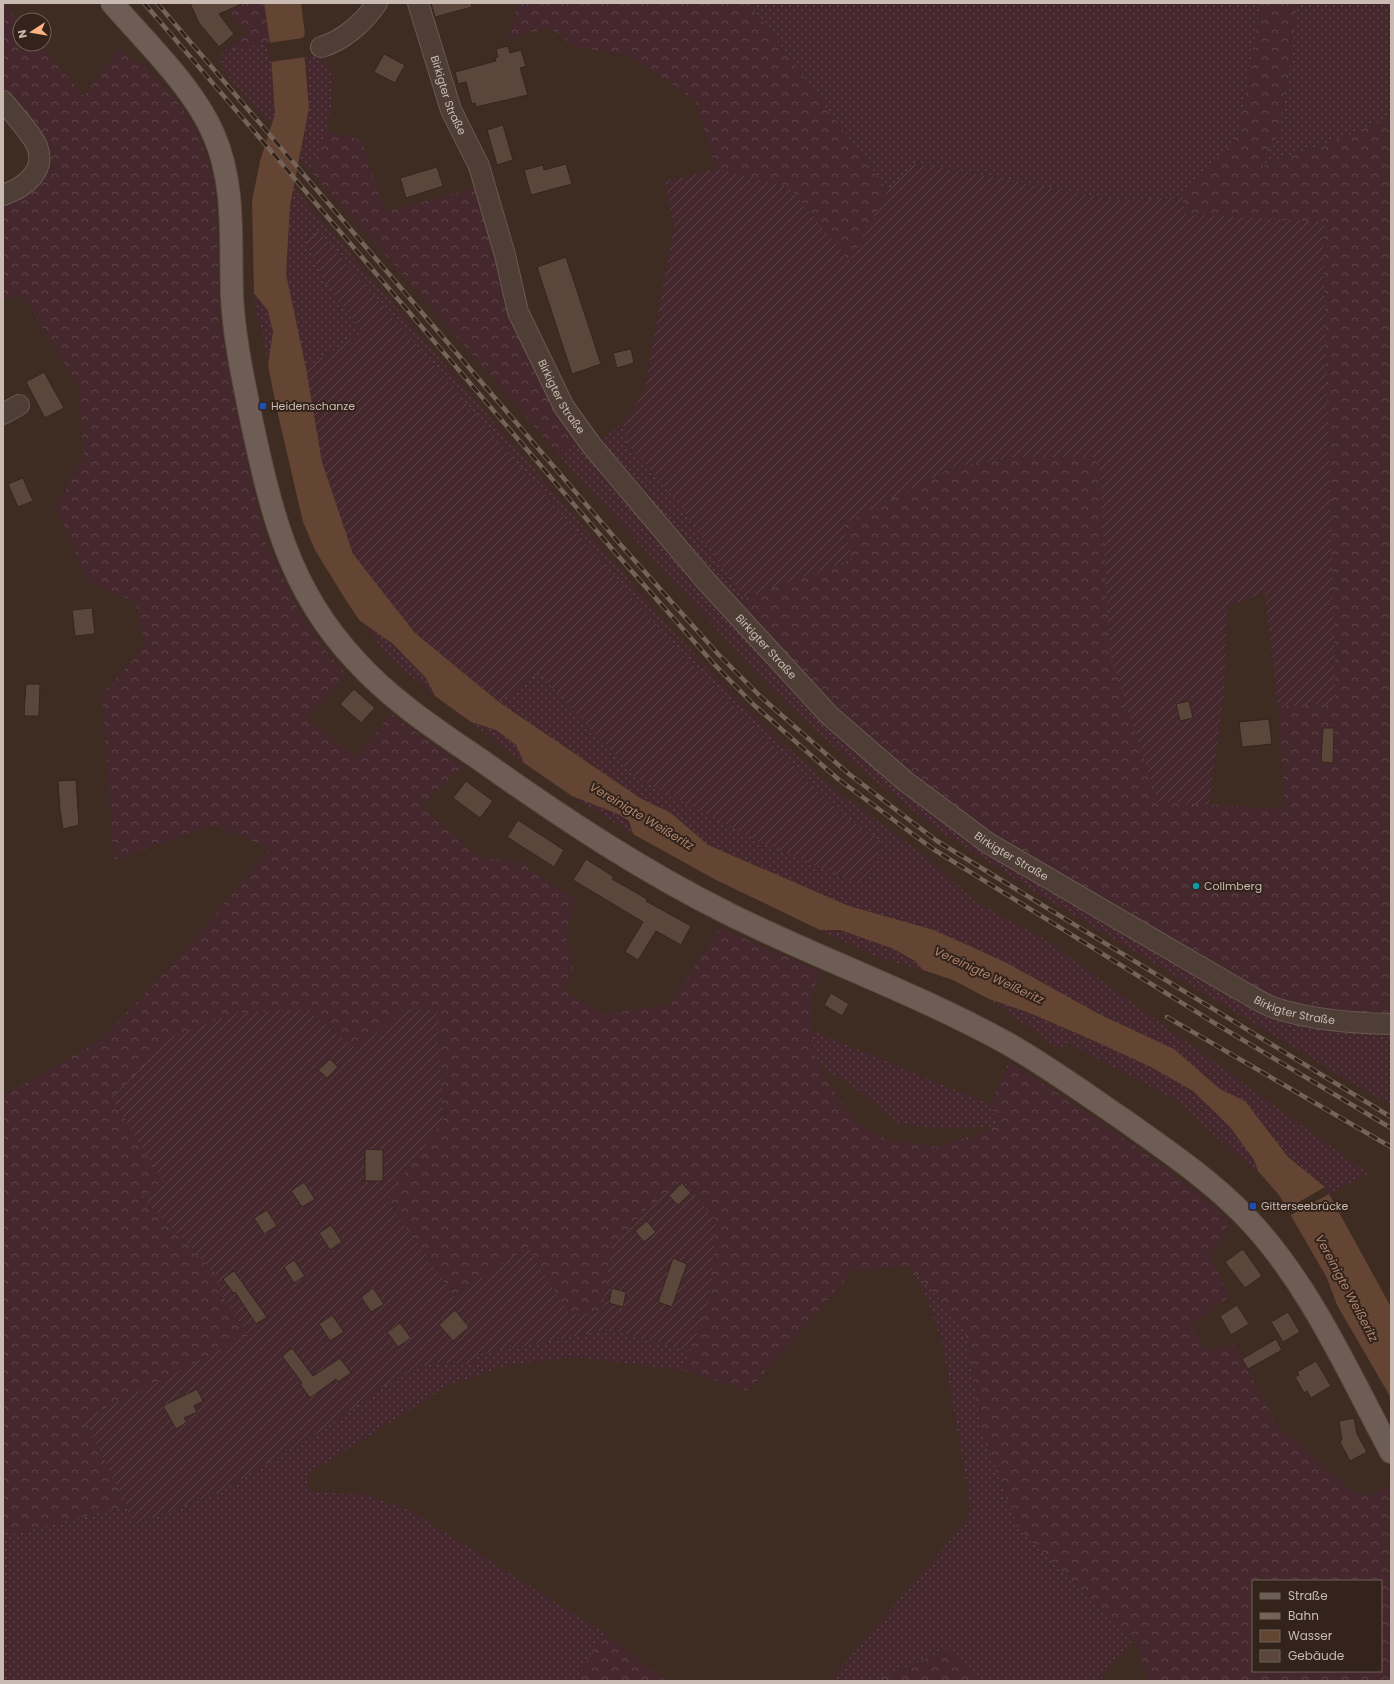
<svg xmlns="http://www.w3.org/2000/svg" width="1394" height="1684" font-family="Poppins,sans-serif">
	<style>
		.grass { fill: url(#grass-dots) }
		.forest { fill: url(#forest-crowns); fill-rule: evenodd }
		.garden { fill: url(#garden-furrows) }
		.water { fill: #644433 }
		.pier { fill: #3e2b22 }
		.building { fill: #5b463c; stroke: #35251d }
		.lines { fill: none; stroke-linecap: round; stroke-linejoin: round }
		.minor-casing { stroke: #695951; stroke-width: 22 }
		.major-casing { stroke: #57483f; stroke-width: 24 }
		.minor { stroke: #4e3e36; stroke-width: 20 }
		.major { stroke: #6e5d54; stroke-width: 22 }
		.rail-casing { stroke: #756258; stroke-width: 4.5 }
		.rail { stroke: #33231b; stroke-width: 3; stroke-dasharray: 9; stroke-linecap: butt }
		.transit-dot { fill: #1a4fb4; stroke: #33231b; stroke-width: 1.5 }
		.culture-dot { fill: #0f9aa8; stroke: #33231b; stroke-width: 1.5 }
		.labels { text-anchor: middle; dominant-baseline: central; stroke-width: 4; stroke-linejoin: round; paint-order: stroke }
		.street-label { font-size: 11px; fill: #c9bbb2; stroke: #33231b }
		.poi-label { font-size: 11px; fill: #c9bbb2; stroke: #33231b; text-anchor: start }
		.water-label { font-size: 12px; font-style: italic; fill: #ae8570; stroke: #33231b }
	</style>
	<defs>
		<pattern id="grass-dots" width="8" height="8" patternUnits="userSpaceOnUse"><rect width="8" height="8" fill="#45282e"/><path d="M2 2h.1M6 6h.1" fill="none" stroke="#5e454a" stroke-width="1.8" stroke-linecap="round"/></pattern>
		<pattern id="forest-crowns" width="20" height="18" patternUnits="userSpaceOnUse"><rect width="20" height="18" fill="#45282e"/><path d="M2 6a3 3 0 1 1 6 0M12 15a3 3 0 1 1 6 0" fill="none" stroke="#5e454a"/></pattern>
		<pattern id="garden-furrows" width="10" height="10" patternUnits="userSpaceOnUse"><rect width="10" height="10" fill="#45282e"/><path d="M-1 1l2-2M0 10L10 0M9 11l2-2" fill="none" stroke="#5e454a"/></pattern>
	</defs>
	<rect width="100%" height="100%" fill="#3e2b22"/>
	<!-- grass -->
	<g class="grass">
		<polygon points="749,3 1261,3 1238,135 1182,198 1115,200 967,172 915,164 888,190"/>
		<polygon points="1297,3 1391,3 1391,115 1362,130 1257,168 1279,134 1289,77"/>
		<polygon points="270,43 275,114 272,126 221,68 222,51"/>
		<path d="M306,57C318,56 326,59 330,70L334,71L332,100L327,131L310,171L300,159L309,108Z"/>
		<polygon points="294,188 673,632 730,692 782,743 839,793 920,852 976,902 1044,939 1369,1174 1329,1194 1325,1187 1288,1157 1245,1101 1220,1089 1174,1049 1099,1014 1005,962 934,930 849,906 708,845 671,813 640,798 499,702 539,673 635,777 864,885 883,843 835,808 670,641 319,231 324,281 362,332 306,368 286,274 290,207"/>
		<polygon points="254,293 268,311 273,332 268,365 260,323 255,314"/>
		<polygon points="623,423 628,445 677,501 745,598 745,625 1391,1024 1391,1106 1034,891 940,831 855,765 772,690 558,454 582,433 592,446"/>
		<polygon points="360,620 393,644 426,678 435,696 391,659"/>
		<polygon points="471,722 496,730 516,745 524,763"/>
		<polygon points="572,796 618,814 629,821 633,834"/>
		<path d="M820,930C852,931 902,946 923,970L880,958Z"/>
		<path d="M989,999C1035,1015 1080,1034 1124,1054C1144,1064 1177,1078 1194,1091C1215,1109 1249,1145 1258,1171L1241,1159L1176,1100L1067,1042L1059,1049Z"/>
		<polygon points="811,1030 991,1105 999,1126 945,1129 900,1124 858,1090 816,1063"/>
		<polygon points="909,1266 965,1327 982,1433 1018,1528 1063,1573 1134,1638 1099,1681 977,1681 949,1649 873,1681 830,1681 964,1524 971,1511 943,1345 927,1298"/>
		<polygon points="611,1329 632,1337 690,1351 682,1370 575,1357 513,1364 449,1385 307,1475 309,1492 368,1495 411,1511 604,1633 575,1681 3,1681 3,1536 127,1506 133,1525 216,1494 321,1431 397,1377 431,1363 476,1364 476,1355"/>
	</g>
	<!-- forest -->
	<g class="forest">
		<path d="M3,3L20,22V44H39L84,96L120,48L133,62L142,63L177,102L191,121L200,139L213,178L216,203L219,304L225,352L264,538L302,618L321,645L346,674L306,719L357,757L391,714L463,767L420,806L479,857L519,862L576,901L565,933L574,971L563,989L603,1014L669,1005L720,928L821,972L811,995V1030L816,1063L854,1121L888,1140L939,1147L998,1126L991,1105L1009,1061C1085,1112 1162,1160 1230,1221L1211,1257L1229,1297L1191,1325L1205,1350L1236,1345L1275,1423L1348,1488L1367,1497L1390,1486L1391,1488V1681H1149L1134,1638L1063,1573L1018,1528L982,1433L965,1327L909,1266L853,1271L748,1391L682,1370L710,1298L612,1247L602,1311L569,1315L528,1247L454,1297L386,1198L443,1121L437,1011L405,1009L357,1050L306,1009L164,1184L142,1197L215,1273C216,1293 238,1319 250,1335L84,1419L127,1506L3,1536V1096L99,1041L180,957L270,848L213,825L114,860L102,694L145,647L136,602L89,583L56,508L84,455L78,386L23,296L3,299V199L37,179L27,116L3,87ZM1253,1581H1381V1671H1253Z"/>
		<polygon points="229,3 264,3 270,43 222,51 247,33 232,14"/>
		<polygon points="518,3 749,3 888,190 850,262 789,187 716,169 696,101 631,56 576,47 549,27 508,40"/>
		<polygon points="1261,3 1297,3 1289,77 1279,134 1258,168 1362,130 1391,115 1391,1024 1272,1006 905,781 745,625 745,598 852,559 843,524 953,467 1016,457 1099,457 1110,655 1158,801 1285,809 1278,706 1336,704 1323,253 1325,223 1184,214 1182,198 1238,135"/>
		<polygon points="327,131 361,140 385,212 485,185 518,312 582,433 558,454 412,285 310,171"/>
		<polygon points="604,1633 666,1681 575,1681"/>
		<polygon points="949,1649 977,1681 873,1681 874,1681"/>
	</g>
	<!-- garden -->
	<g class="garden">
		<polygon points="915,164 967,172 1115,200 1182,198 1185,214 1325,222 1323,253 1336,704 1278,706 1265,593 1227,606 1224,692 1209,805 1158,801 1110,655 1099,457 1016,457 953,467 843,524 852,559 745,598 677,501 628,445 623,423 644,393 674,226 665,182 716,169 789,187 850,261 888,190"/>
		<polygon points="319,231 670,641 835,808 883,843 864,886 748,836 635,777 539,673 499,702 415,633 353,554 322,462 306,368 362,332 324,281 306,241"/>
		<path d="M306,1009L357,1050L405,1009L437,1011L443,1121L386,1198L454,1297L528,1247L569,1315L602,1311L612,1247L645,1211L683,1180L716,1221L710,1298L690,1351L632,1337L611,1329L476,1355V1364L431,1363L397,1377L321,1431L216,1494L133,1525L127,1506L84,1419L249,1335C238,1319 216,1293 215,1273L142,1197L164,1184L112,1098L173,1036L234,1013Z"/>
	</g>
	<!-- water -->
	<polygon class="water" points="264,3 301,3 305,34 303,38 309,108 290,206 286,274 306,368 322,462 353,554 415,633 499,702 640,798 671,813 708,845 849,906 934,930 1005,962 1099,1014 1174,1049 1220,1089 1245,1101 1288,1157 1325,1187 1391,1307 1391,1398 1337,1305 1327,1278 1279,1195 1258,1171 1254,1160 1230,1127 1193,1091 1151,1067 1090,1039 1027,1012 989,999 953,980 923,970 915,961 894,949 840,930 820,930 716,880 633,834 629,821 618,814 572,796 524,763 516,745 496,730 471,722 435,696 426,678 393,644 359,620 342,594 315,550 303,522 276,406 268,365 273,332 268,311 254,293 252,201 260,161 275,114 270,43"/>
	<!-- pier -->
	<g class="pier">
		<polygon points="303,38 306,57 270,62 268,43"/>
		<polygon points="1325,1187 1329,1194 1289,1216 1285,1210"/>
	</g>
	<!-- building -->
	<g class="building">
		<polygon points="190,3 244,3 219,14 234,34 219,47 199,23"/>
		<polygon points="431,3 471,3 472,7 435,17"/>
		<polygon points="508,46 510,53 521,50 526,66 520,68 528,95 476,107 475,103 472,104 466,82 458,84 455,72 496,61 495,58 498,57 496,49"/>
		<polygon points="384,54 405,65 395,83 374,72"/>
		<polygon points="503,125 513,160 497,165 487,130"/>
		<polygon points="566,164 572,184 531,195 524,170 543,165 544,170"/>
		<polygon points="437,167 443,186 406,198 400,178"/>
		<polygon points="566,257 601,364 572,374 537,267"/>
		<polygon points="631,349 634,363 617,368 613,353"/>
		<polygon points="44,372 64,408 45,418 26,382"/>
		<polygon points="23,478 33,501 18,507 8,484"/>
		<polygon points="92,608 95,634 75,636 72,610"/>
		<polygon points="26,684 40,684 39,716 24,716"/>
		<polygon points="354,689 375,708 361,723 340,704"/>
		<polygon points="1189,701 1193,718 1180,721 1176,704"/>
		<polygon points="1269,719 1272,744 1242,747 1239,722"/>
		<polygon points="1323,728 1334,728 1333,763 1321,762"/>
		<polygon points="76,780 79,825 63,829 60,810 58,781"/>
		<polygon points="466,781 493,801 480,818 453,798"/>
		<polygon points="518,820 564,850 554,867 507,837"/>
		<polygon points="586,859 614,877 612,879 647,899 646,901 691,926 681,945 656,931 638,960 625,952 643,922 573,880"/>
		<polygon points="831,993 849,1004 842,1016 824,1005"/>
		<polygon points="330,1059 338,1067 327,1078 318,1070"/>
		<polygon points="365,1149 383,1150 383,1181 365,1181"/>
		<polygon points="304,1182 315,1199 302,1207 291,1191"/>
		<polygon points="682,1183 691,1193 678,1205 669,1196"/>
		<polygon points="267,1210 277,1226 264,1234 254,1218"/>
		<polygon points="647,1221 656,1232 644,1242 635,1231"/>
		<polygon points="331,1225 342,1242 330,1250 319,1233"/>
		<polygon points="1243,1249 1262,1276 1245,1288 1225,1262"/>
		<polygon points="673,1258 687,1264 672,1307 658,1302"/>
		<polygon points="294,1260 305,1276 294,1283 284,1267"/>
		<polygon points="234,1271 267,1317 256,1324 235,1292 234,1294 223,1279"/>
		<polygon points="373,1288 384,1304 371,1312 361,1297"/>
		<polygon points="612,1288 626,1292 623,1307 609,1303"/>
		<polygon points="1237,1305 1249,1324 1231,1335 1220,1316"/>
		<polygon points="455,1310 469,1327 453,1341 439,1325"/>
		<polygon points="1288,1312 1300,1332 1283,1342 1271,1322"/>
		<polygon points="332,1315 344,1332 330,1341 319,1324"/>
		<polygon points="400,1323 411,1338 398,1347 387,1332"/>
		<polygon points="1276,1339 1282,1350 1248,1369 1242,1359"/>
		<polygon points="292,1348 313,1376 340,1358 351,1373 338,1382 336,1379 310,1398 300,1384 302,1383 282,1356"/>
		<polygon points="1316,1361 1331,1386 1311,1398 1307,1391 1304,1393 1295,1377 1299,1375 1297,1372"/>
		<polygon points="197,1389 203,1401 194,1406 197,1412 184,1418 187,1422 176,1429 163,1406"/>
		<polygon points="1354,1418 1357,1434 1367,1452 1350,1461 1340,1442 1342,1440 1339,1421"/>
	</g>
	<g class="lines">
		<!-- minor casing -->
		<g class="minor-casing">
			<g id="minor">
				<path id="s1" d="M418,3L451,110L479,166L505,255L518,312L564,407L592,446L705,580L829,715L905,781L988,843L1240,990C1250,995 1261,1003 1272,1007C1310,1020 1352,1023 1391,1024"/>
				<path d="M321,47C343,41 364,22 377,3"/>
				<path d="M3,101C12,112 32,134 37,146C47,171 24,188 3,195"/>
				<polyline points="3,414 19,405"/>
			</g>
		</g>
		<!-- major casing -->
		<g class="major-casing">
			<path id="major" d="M112,3C145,41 193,87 213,133C236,184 230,241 232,296C234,337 243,378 251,418C271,511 288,589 356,661C393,702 440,732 485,763C564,819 644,872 731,915C820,959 915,993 1003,1041C1045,1064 1084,1093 1124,1120C1166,1150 1208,1178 1245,1216C1309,1282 1348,1372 1391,1452"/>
		</g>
		<!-- minor -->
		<use href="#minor" class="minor"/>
		<!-- major -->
		<use href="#major" class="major"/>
		<!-- rail casing -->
		<g class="rail-casing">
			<g id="rail">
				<polyline points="144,3 613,550 714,664 754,705 838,779 933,849 1216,1024 1391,1128"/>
				<polyline points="157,3 620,544 718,654 762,698 849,774 937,841 1391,1117"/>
				<polyline points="1167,1017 1391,1147"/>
			</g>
		</g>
		<!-- rail -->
		<use href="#rail" class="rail"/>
	</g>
	<!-- markers -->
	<g class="transit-dot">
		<rect x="259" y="402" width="8" height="8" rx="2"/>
		<rect x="1249" y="1202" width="8" height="8" rx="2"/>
	</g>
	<circle class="culture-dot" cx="1196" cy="886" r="4"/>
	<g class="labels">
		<!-- street labels -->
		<g class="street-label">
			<text stroke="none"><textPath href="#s1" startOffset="97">Birkigter Straße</textPath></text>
			<text stroke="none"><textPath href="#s1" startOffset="421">Birkigter Straße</textPath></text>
			<text stroke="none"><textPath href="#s1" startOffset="745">Birkigter Straße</textPath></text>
			<text stroke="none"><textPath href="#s1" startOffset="1069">Birkigter Straße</textPath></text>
			<text stroke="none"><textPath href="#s1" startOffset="1393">Birkigter Straße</textPath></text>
		</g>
		<!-- poi labels -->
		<g class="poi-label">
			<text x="271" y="406">Heidenschanze</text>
			<text x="1204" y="886">Collmberg</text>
			<text x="1261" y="1206">Gitterseebrücke</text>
		</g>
		<!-- water labels -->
		<g class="water-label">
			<text transform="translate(642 816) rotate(31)">Vereinigte Weißeritz</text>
			<text transform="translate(989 975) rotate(25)">Vereinigte Weißeritz</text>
			<text transform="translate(1347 1288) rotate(62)">Vereinigte Weißeritz</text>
		</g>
	</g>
	<!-- border -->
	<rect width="1394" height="1684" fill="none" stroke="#c9bbb2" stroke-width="8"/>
	<!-- legend -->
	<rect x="1252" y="1580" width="130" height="92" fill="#33231b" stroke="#6f6057"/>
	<rect x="1260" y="1593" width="20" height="6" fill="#6e5d54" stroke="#6f6057"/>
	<text x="1288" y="1600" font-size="12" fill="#c9bbb2">Straße</text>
	<rect x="1260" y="1613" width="20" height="6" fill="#756258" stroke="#6f6057"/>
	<text x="1288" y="1620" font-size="12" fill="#c9bbb2">Bahn</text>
	<rect x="1260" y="1630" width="20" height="12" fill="#644433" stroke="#6f6057"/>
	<text x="1288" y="1640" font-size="12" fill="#c9bbb2">Wasser</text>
	<rect x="1260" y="1650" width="20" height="12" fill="#5b463c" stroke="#6f6057"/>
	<text x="1288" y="1660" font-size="12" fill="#c9bbb2">Gebäude</text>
	<!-- north arrow -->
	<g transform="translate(32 32) rotate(258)"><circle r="19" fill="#33231b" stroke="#6f6057"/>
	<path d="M0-3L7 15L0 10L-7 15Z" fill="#feb182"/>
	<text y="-6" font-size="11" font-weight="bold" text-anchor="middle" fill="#c9bbb2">N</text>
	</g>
</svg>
